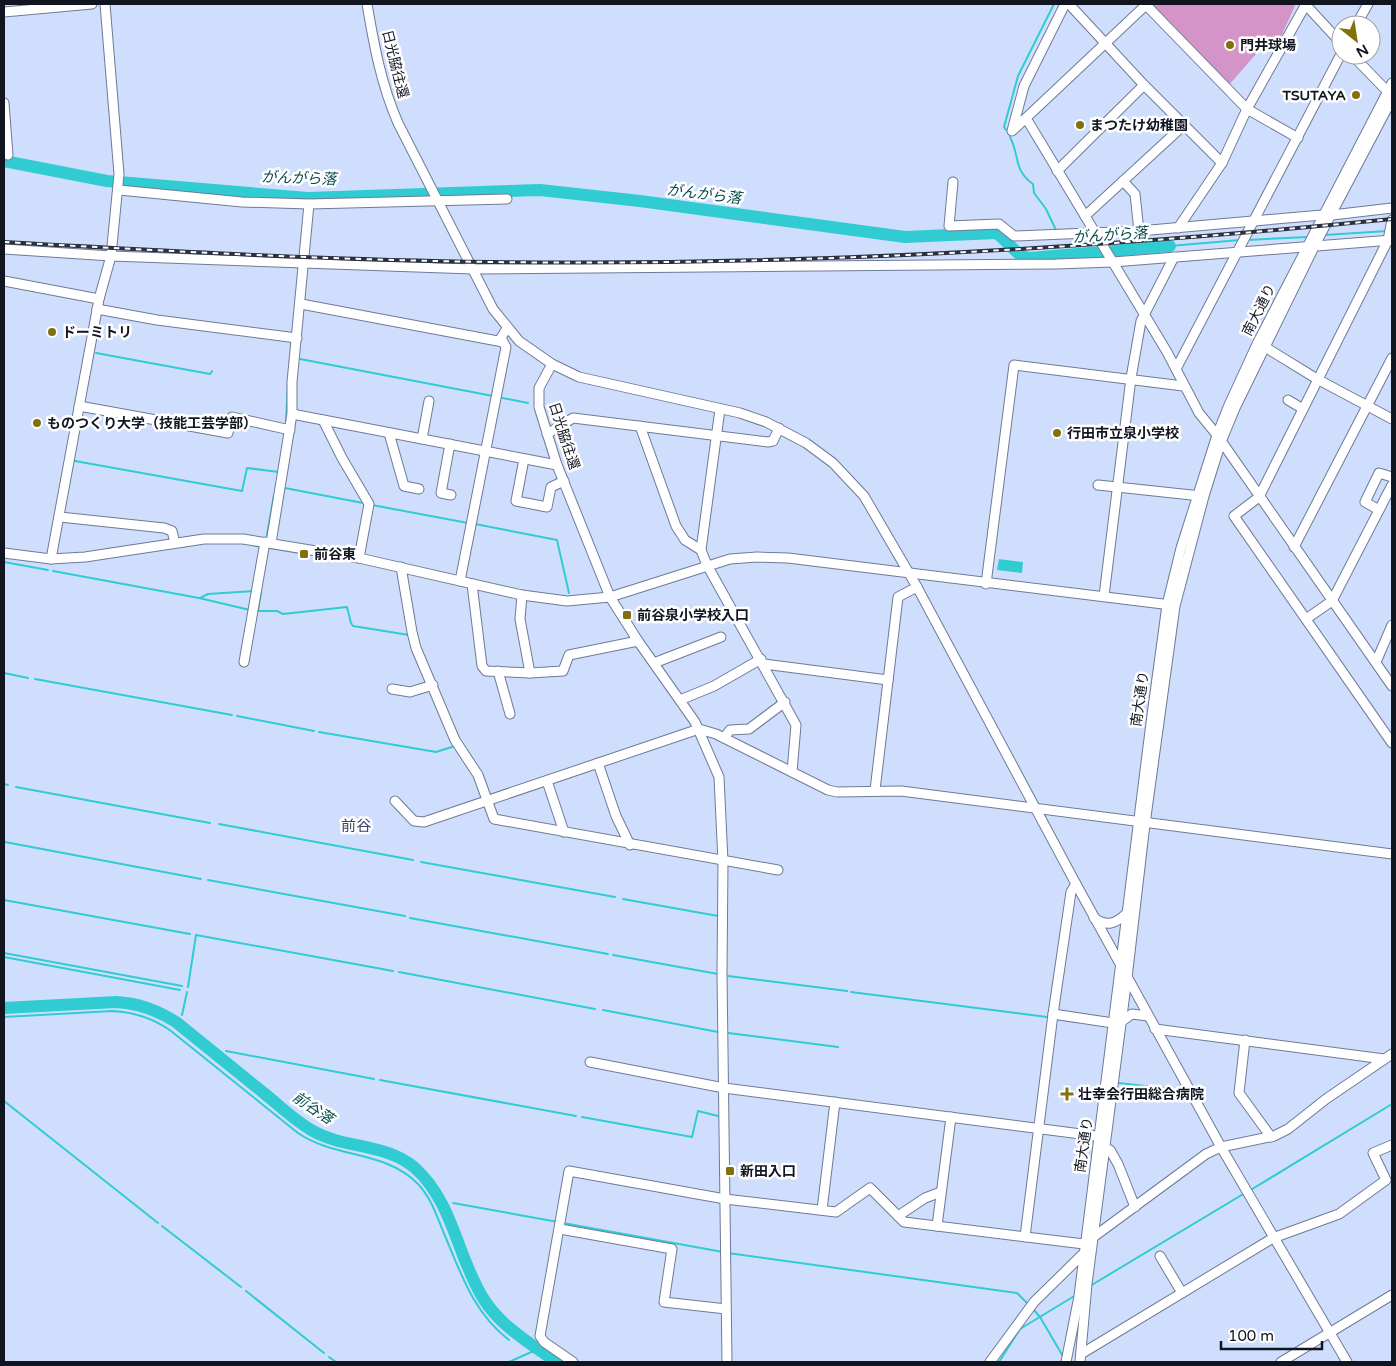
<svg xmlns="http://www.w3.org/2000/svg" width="1396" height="1366" font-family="'Varela Round','Noto Sans JP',sans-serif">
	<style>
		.green { fill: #d494c7 }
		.water { fill: #30ccd2 }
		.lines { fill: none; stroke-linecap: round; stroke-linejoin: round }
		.stream { stroke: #30ccd2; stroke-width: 2 }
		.river { stroke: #30ccd2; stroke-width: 12 }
		.minor-casing { stroke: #6e7a97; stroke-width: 11 }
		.minor { stroke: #fff; stroke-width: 9 }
		.rail-casing { stroke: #2a303e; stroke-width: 4 }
		.rail { stroke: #fff; stroke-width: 2; stroke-dasharray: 5.5; stroke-linecap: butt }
		.poi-dot { fill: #82700f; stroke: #fff; stroke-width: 2 }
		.labels { text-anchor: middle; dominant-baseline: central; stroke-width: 5; stroke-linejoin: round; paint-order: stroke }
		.poi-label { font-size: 14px; font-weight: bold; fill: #101520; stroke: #fff; text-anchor: start }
		.street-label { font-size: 14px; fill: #101520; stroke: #fff }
		.water-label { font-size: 15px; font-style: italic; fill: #084b4d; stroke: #fff }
		.neighbourhood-label { font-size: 15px; fill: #3b4660; stroke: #fff }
	</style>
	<rect width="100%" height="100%" fill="#d0defe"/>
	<!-- green -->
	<polygon class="green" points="1154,4 1293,4 1295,6 1278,43 1263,46 1229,85 1152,6"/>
	<!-- water -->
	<polygon class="water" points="999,559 1023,562 1022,573 997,570"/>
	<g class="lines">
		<!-- stream -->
		<g class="stream">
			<polyline points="1006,130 1004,127 1018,76 1054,4"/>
			<path d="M1010,137C1020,156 1013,170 1033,184L1034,193L1046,209L1056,230"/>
			<polyline points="1325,235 1387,231"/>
			<polyline points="1247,240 1308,237"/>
			<polyline points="1170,246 1240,240"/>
			<polyline points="96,353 210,374 212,371"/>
			<polyline points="300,359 493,396"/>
			<polyline points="498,397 528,403"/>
			<polyline points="286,422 288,382"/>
			<polyline points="75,461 242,491 247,468 279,472"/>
			<polyline points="285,488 363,503"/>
			<polyline points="372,505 468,523"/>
			<polyline points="475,524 557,540 569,593"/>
			<polyline points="267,535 274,495"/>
			<polyline points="4,562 48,570"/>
			<polyline points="53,571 199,598 250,610"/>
			<polyline points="261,592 258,611 277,611 283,614 347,607 351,623 353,626 409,635"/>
			<polyline points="200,598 208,594 254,591"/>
			<polyline points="4,673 28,678"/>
			<polyline points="35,679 232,715"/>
			<polyline points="237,716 314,731"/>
			<polyline points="319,732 436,752 455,746"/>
			<polyline points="4,784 8,785"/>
			<polyline points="16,787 210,823"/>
			<polyline points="219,824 413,860"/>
			<polyline points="5,842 201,879"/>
			<polyline points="421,862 615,897"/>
			<polyline points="208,880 405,916"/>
			<polyline points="623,899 718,916"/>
			<polyline points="4,900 190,934"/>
			<polyline points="410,918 608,954"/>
			<polyline points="4,953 182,986"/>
			<polyline points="613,955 718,974"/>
			<polyline points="4,957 180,990"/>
			<polyline points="399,972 595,1009"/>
			<polyline points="728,976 847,991"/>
			<polyline points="188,987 196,935 393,971"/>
			<polyline points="851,992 1047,1017"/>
			<polyline points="603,1010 718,1032"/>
			<polyline points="182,1015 187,992"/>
			<path d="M4,1017L112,1011C135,1012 153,1018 171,1031L298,1133C336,1159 385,1150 418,1184C431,1198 436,1214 443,1231C460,1271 473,1313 509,1340"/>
			<polyline points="1056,1019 1077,1022"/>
			<polyline points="728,1033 838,1047"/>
			<polyline points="226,1051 374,1079"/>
			<polyline points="380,1080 576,1116"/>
			<polyline points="1119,1083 1179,1090"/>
			<polyline points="4,1101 158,1223"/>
			<polyline points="582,1117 692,1137 698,1111 718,1116"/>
			<polyline points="1249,1191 1392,1104"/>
			<polyline points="453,1203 558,1222"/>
			<polyline points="563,1223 723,1252"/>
			<polyline points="162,1226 241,1287"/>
			<polyline points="728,1253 1017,1293 1028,1304"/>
			<polyline points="1090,1286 1245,1193"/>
			<polyline points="246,1291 324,1353"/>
			<polyline points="1033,1309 1040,1317 1064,1358"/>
			<polyline points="329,1357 336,1362"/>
			<polyline points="464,1362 476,1362"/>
			<polyline points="509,1362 538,1349"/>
			<polyline points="999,1362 1020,1329 1076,1295"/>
		</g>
		<!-- river -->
		<g class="river">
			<polyline points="4,161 107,181 308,198 540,190 640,201 905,237 997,233 1021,256 1030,258 1170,246"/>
			<path d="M4,1008L116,1002C139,1003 157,1010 176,1022C206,1046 235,1070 265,1094C280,1106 295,1121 313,1131C345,1149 386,1143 415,1168C453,1202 457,1256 483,1298C500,1326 530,1343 556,1362"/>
		</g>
		<!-- minor casing -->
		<g class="minor-casing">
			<g id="minor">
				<path d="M367,4C374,45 381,84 398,123L493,309L519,341L552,364L579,377L740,413L766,422L806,443L833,463L864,496L917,587L1076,884L1221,1147L1347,1362"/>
				<polyline points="1069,4 1144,85 1222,163"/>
				<polyline points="1147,4 1026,118 1167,352 1199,413 1217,435 1392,686"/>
				<polyline points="1305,4 1341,43"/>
				<polyline points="1146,5 1247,109 1298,138"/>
				<polyline points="4,12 92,4"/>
				<polyline points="1356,25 1368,4"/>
				<polyline points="1352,55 1390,94"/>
				<polyline points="4,103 8,155"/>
				<polyline points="1026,118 1012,131 1024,86 1065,4"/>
				<polyline points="1057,171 1144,85"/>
				<polyline points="1123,181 1135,194 1139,231"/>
				<polyline points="953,182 949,226 999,224 1014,236 1139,231 1322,215"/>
				<polyline points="119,190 242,202 309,204 507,199"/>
				<polyline points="1332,215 1392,208"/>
				<polyline points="1085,216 1184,125"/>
				<polyline points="1392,220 1388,240 1259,497 1234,516 1392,743"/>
				<polyline points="1178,228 1222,163 1247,109 1306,4"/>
				<polyline points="4,249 111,256 472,269 1056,264 1113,262 1392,240"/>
				<polyline points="4,281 99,299"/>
				<polyline points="301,304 503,342"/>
				<polyline points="97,309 157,320 297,338"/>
				<polyline points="1260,344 1317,379 1392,419"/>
				<polyline points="552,364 539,388 539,407 557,465 610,597 638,641 695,722 719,777 723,862 722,973 727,1362"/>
				<polyline points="1176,369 1341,54"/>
				<polyline points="1288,400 1303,409"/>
				<polyline points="79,406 228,433 232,417 290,430"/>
				<polyline points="720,409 701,550 707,565 796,725 792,772"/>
				<polyline points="292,414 557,465"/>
				<polyline points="323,420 342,458 369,504 359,558"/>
				<polyline points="640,426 676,526 685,540 701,550"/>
				<polyline points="389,433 404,486 419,489"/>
				<polyline points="547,434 573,418 768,442 773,441 779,428"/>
				<polyline points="422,439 429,401"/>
				<polyline points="450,444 441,493 451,495"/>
				<polyline points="524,459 516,501 547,507 551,487 564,481"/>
				<polyline points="1098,485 1201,496"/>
				<polyline points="1379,510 1365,502 1379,473 1392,477"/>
				<polyline points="60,517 164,528 172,531 175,543"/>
				<polyline points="271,543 292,414 292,382 309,204"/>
				<polyline points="1294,547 1392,358"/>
				<polyline points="4,553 51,559 85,557 204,539 243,539 359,558 522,595 567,601 610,597 730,559 757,557 788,558 1171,605"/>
				<polyline points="51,559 99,299 111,256 119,174 105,4"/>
				<polyline points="401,567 412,632 416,648 455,740 478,775 494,819 778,870"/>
				<polyline points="460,581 506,347 501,338 507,328"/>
				<polyline points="472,584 482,666 486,671 530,673 563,671 569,655 638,641"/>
				<polyline points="986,584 1014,365 1183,386"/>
				<polyline points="522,595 520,619 530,673"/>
				<polyline points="1104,596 1131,378 1141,321 1174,257"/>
				<polyline points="1306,619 1332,601 1392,485"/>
				<polyline points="244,662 265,542"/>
				<polyline points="1376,662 1392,625"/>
				<polyline points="654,663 721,637"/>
				<polyline points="764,664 888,680"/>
				<polyline points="498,671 510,714"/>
				<polyline points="392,689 410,692 433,685"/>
				<polyline points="680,700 714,686 761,659"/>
				<polyline points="724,738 730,730 749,729 785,702"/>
				<polyline points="598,763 616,816 630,845"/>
				<polyline points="547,781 564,832"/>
				<polyline points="875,790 898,597 917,587"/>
				<polyline points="395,801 414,821 424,822 699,729 716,734 828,790 837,792 901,791 1392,854"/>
				<path d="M1094,918C1107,927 1115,924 1126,914"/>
				<polyline points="1053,1014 1113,1023"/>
				<polyline points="1122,1021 1132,1014 1148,1016"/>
				<polyline points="1155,1029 1384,1059"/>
				<polyline points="1245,1040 1239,1093 1271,1137"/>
				<polyline points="590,1062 724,1088 1104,1137"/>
				<polyline points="1104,1148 1110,1150 1118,1164 1135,1207"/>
				<polyline points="822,1210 835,1102"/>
				<polyline points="898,1216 925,1198 941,1192"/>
				<polyline points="937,1226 951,1117"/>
				<polyline points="560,1229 672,1249 664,1302 726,1309"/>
				<polyline points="1025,1237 1053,1014 1071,892 1076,884"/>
				<polyline points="1160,1256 1182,1293"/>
				<polyline points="1081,1354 1273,1238 1339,1214 1386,1180 1373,1153 1392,1145"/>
				<polyline points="573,1362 544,1342 540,1336 569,1171 725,1199 836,1212 870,1188 904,1222 1084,1244 1206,1154 1221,1147 1274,1136 1288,1129 1326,1099 1392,1054"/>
				<polyline points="990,1362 1034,1302 1084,1253"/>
				<polyline points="1066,1362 1079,1296 1152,715 1167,605 1181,548 1217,435 1229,405 1258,342 1392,83"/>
				<polyline points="1080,1362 1087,1284 1127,978 1145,824 1175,606 1204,496 1221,442 1235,408 1315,245 1392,99"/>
				<polyline points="1281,1362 1392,1295"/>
			</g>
		</g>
		<!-- minor -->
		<use href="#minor" class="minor"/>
		<!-- rail casing -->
		<g class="rail-casing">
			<path id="rail" d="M4,242C167,251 329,260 492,262C793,266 1094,249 1392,219"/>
		</g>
		<!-- rail -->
		<use href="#rail" class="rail"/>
	</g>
	<!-- markers -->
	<g class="poi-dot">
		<circle cx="1230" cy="45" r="5"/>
		<circle cx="1356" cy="95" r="5"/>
		<circle cx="1080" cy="125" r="5"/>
		<circle cx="52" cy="332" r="5"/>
		<circle cx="37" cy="423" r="5"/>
		<circle cx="1057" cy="433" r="5"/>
		<rect x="299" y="549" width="10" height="10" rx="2.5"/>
		<rect x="622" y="610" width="10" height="10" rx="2.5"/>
		<path d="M1064.5 1086.5h5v5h5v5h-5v5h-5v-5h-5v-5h5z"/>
		<rect x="725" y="1166" width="10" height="10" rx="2.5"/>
	</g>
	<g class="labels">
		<!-- poi labels -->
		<g class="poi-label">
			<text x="1240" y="45">門井球場</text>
			<text x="1346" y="95" text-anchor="end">TSUTAYA</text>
			<text x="1090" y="125">まつたけ幼稚園</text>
			<text x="62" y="332">ドーミトリ</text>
			<text x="47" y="423">ものつくり大学（技能工芸学部）</text>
			<text x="1067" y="433">行田市立泉小学校</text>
			<text x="314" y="554">前谷東</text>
			<text x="637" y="615">前谷泉小学校入口</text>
			<text x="1078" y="1094">壮幸会行田総合病院</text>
			<text x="740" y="1171">新田入口</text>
		</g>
		<!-- street labels -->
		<g class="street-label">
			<text transform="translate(395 64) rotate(76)">日光脇往還</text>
			<text transform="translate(1259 310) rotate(-63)">南大通り</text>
			<text transform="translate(564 436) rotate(72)">日光脇往還</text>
			<text transform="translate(1140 699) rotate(-82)">南大通り</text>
			<text transform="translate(1084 1145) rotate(-82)">南大通り</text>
		</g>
		<!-- water labels -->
		<g class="water-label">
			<text transform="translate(299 178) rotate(2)">がんがら落</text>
			<text transform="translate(704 194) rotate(7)">がんがら落</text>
			<text transform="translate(1110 235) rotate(-4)">がんがら落</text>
			<text transform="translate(313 1108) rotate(34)">前谷落</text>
		</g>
		<!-- neighbourhood labels -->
		<g class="neighbourhood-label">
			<text x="356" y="826">前谷</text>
		</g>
	</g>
	<!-- border -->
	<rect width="1396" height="1366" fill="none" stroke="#101520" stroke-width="10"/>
	<!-- north arrow -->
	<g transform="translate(1356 40) rotate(150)"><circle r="24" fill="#ffffff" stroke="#9fa1a6"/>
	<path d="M0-4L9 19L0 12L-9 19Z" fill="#82700f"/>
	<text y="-8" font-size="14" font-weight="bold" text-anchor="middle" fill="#101520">N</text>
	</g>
	<!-- scale -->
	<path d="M1221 1341v8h101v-8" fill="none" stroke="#101520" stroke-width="2.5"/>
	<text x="1228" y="1341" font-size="15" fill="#101520" stroke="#ffffff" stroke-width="4" paint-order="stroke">100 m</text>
</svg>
